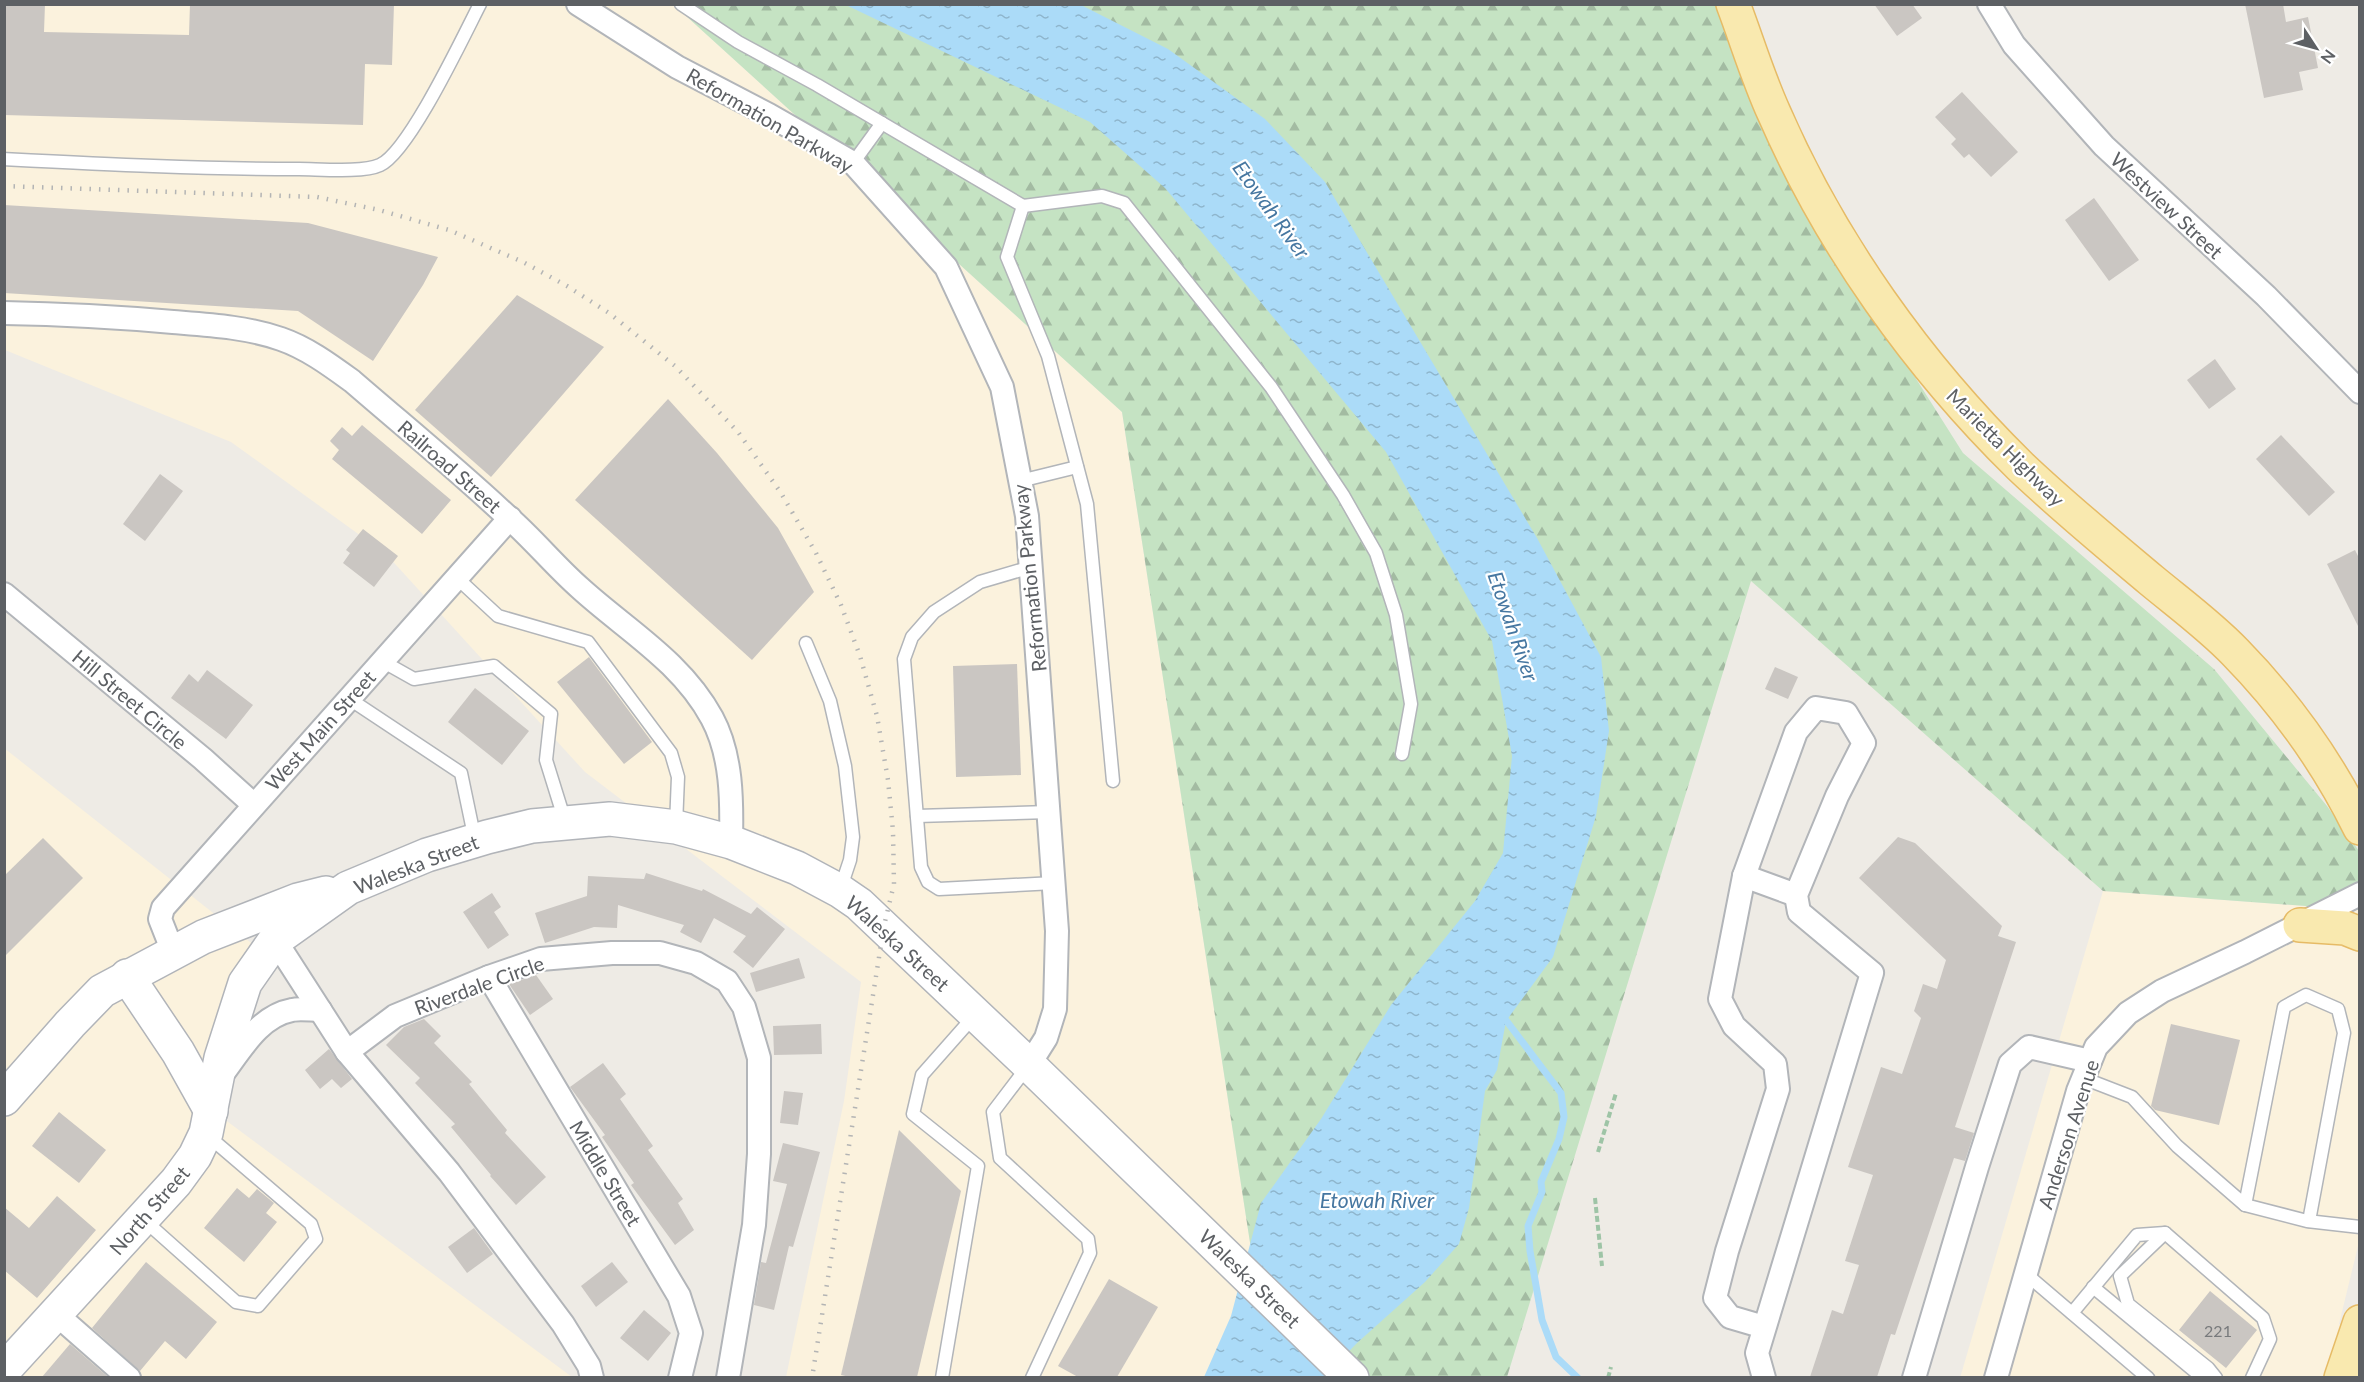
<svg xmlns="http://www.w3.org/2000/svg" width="2364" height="1382" font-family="Lato,sans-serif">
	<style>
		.commercial { fill: #fbf2dd }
		.forest { fill: url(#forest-firs) }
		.water { fill: url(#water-ripples) }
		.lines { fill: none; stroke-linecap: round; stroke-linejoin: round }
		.stream { stroke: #abdbf8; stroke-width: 7 }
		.building { fill: #cac6c2 }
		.lane-casing { stroke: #b2b5b9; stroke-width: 15 }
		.street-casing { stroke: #b2b5b9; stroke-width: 26 }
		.secondary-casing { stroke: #b1b4b9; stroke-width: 36 }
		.primary-casing { stroke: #e6bb66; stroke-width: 36 }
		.path { stroke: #9ec4a6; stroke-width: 4; stroke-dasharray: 6 3; stroke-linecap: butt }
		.lane { stroke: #fff; stroke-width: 12 }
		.street { stroke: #fff; stroke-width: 22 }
		.secondary { stroke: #fff; stroke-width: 33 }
		.primary { stroke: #f9e9af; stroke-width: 33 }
		.rail { stroke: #b3b4b4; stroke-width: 4.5; stroke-dasharray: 1.5 8; stroke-linecap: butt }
		.labels { text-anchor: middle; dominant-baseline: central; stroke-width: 4.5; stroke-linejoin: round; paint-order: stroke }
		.number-label { font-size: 16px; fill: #787a7c }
		.street-label { font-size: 20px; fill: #5d6064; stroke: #fff }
		.water-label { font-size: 21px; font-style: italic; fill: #4677a1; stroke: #fff }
	</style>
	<defs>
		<pattern id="forest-firs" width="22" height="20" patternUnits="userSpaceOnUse" patternTransform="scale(1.5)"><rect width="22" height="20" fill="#c5e3c3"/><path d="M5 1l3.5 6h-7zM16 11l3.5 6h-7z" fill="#a3bba2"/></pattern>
		<pattern id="water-ripples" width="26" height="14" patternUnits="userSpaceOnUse" patternTransform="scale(1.5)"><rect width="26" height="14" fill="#abdbf8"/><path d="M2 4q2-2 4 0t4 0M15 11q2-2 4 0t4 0" fill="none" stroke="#8eb5cc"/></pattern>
	</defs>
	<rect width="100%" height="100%" fill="#eeebe5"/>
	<!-- commercial -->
	<g class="commercial">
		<polygon points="4,5 674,5 1122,412 1257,1288 1214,1377 786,1377 844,1101 861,982 585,772 386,554 231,442 5,350"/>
		<polygon points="4,748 259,949 216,1113 572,1377 5,1377"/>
		<polygon points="2103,891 2359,910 2359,1242 2339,1324 2359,1335 2359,1377 1960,1378"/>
	</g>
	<!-- forest -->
	<polygon class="forest" points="674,5 1729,5 1839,257 1963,453 2214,669 2327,806 2359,851 2359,910 2103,891 1751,581 1507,1377 1349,1377 1257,1288 1122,412"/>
	<!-- water -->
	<polygon class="water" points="846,5 1081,5 1168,49 1265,119 1325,182 1537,538 1601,657 1609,731 1596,816 1553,957 1506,1021 1497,1070 1485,1091 1469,1208 1459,1244 1425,1282 1357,1343 1324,1377 1204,1377 1231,1316 1261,1203 1321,1119 1391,1005 1475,901 1503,853 1512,756 1492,641 1386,452 1165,188 1090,122"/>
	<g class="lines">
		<!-- stream -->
		<polyline class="stream" points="1502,1015 1561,1093 1564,1117 1559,1139 1541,1182 1542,1192 1528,1226 1530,1251 1542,1320 1556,1357 1578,1378"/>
	</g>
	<!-- building -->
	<g class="building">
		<polygon points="4,4 45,4 44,32 189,35 190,4 394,4 392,65 365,64 363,125 4,115"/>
		<polygon points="1874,4 1912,4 1922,18 1897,36"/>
		<polygon points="2245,4 2283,4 2286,22 2308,17 2318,68 2299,72 2303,90 2264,98"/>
		<polygon points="1962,92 2018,152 1991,177 1969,154 1964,158 1951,144 1956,139 1935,117"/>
		<polygon points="2094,198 2139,260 2109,281 2065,220"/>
		<polygon points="4,205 308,223 438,257 423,285 373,361 298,311 4,293"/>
		<polygon points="517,295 604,347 491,477 415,410"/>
		<polygon points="2215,359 2236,389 2209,409 2187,380"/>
		<polygon points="668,399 717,453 778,528 814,592 752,660 575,500"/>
		<polygon points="362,425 451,500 422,534 332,459 339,450 330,441 342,427 352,436"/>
		<polygon points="2281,435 2335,492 2309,516 2256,459"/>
		<polygon points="160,474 183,491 145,541 123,524"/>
		<polygon points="363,529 398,556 374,587 343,563 350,553 346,550"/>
		<polygon points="2355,550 2360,560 2360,630 2327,564"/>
		<polygon points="589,657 652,742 624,764 557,682"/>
		<polygon points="1017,664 1021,775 956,777 953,666"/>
		<polygon points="1775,667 1798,677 1788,699 1765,689"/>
		<polygon points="207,670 253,705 226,739 171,698 189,674 198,682"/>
		<polygon points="475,688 529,731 502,765 448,722"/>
		<polygon points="1898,837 1915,843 2002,926 1998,936 2016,942 1955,1127 1974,1133 1965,1161 1954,1158 1895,1335 1891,1334 1877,1377 1810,1377 1832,1310 1843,1314 1859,1265 1845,1261 1873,1175 1848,1167 1881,1067 1902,1074 1921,1018 1914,1011 1923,984 1937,989 1946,960 1859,878"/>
		<polygon points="43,838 83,878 4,957 4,876"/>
		<polygon points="646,873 702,891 703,889 751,914 757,907 785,929 753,968 733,952 746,936 714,918 701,943 680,932 684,925 618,905 617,928 594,927 545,943 535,913 587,896 588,876 644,879"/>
		<polygon points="492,893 501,907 494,912 509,935 488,949 463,912"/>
		<polygon points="799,958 805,978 756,992 750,973"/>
		<polygon points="536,975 553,999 530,1015 509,984"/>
		<polygon points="424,1019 441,1036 434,1043 472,1082 469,1084 507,1130 505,1133 546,1177 516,1205 490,1176 491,1175 451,1127 455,1124 415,1083 420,1078 386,1045 404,1027"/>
		<polygon points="821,1024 822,1054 774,1055 773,1026"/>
		<polygon points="2171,1024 2240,1040 2219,1125 2155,1110 2151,1106"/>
		<polygon points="329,1049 352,1079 341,1088 332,1079 320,1089 305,1070"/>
		<polygon points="603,1063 626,1094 620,1099 653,1146 648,1150 683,1199 678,1203 694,1230 675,1245 631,1185 634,1183 602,1137 605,1135 570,1087"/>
		<polygon points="784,1091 803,1093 798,1125 780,1123"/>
		<polygon points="59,1112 106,1150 79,1183 32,1146"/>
		<polygon points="899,1130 961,1191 917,1377 850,1377 841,1375"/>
		<polygon points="783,1143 820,1152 793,1247 789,1246 774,1310 754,1305 761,1262 766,1263 787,1184 773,1181"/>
		<polygon points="237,1188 249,1198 257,1189 274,1203 266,1213 277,1222 244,1262 204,1228"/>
		<polygon points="57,1196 96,1230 37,1298 4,1270 4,1207 29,1228"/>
		<polygon points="474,1228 493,1254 467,1273 448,1247"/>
		<polygon points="146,1262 217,1322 186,1359 165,1341 140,1371 92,1328"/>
		<polygon points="612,1262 628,1282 596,1307 581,1286"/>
		<polygon points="1109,1279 1158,1307 1117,1377 1078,1377 1058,1366"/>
		<polygon points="2210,1291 2257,1330 2226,1368 2179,1330"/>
		<polygon points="644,1310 671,1333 648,1361 620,1338"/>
		<polygon points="70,1344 108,1377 42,1377"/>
	</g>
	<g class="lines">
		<!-- lane casing -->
		<g class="lane-casing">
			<g id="lane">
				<polyline points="681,4 738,42 817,85 1023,206 1007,257 1048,356 1087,504 1113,781"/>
				<path d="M4,159C103,164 201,169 299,169C319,169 363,173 380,165C409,152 463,37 480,4"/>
				<polyline points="853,163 882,123"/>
				<polyline points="1023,206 1102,196 1124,203 1271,387 1343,495 1376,553 1396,615 1411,704 1402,754"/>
				<polyline points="1020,481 1077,467"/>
				<polyline points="1031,567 980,582 934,612 912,637 904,659 921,867 928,882 939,889 1054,883"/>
				<polyline points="457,578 498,616 588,642 671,753 678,777 676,825"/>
				<polyline points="806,643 830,701 845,766 853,837 850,860 840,890"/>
				<polyline points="382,661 414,679 494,666 551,714 546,760 565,821"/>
				<polyline points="348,698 461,773 475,840"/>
				<polyline points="917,816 1049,812"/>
				<polyline points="1028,1066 993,1112 1000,1158 1088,1239 1090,1253 1032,1378"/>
				<polyline points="2083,1078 2132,1097 2177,1146 2245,1205 2307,1221 2360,1227"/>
				<polyline points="2245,1205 2284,1007 2306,995 2338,1009 2344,1033 2309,1221"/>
				<polyline points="144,1220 236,1302 258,1306 316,1239 311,1224 207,1135"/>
				<polyline points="2165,1233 2120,1276 2128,1304 2208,1368 2216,1378"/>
				<polyline points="2026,1274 2148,1378"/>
				<polyline points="2093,1287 2203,1378"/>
				<polyline points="2072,1313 2137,1235 2165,1233 2263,1318 2270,1339 2252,1378"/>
				<polyline points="942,1378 978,1166 913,1114 922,1075 975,1015"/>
			</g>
		</g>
		<!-- street casing -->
		<g class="street-casing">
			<g id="street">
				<polyline points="578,4 677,67 769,115 853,163 946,267 1002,387 1027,516 1057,931 1055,1009 1046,1038 1029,1065"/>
				<polyline points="1989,4 2014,45 2104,146 2266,296 2360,392"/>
				<path d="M4,313C61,314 117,317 173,322C210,325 246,327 281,339C307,348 330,365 352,381C404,426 459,471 509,518C534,540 555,566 580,588C626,630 681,661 712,718C732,755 732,801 731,842"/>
				<polyline points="4,594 203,759 254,805"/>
				<polyline points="1744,876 1796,895"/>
				<polyline points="275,940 347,1052 449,1172 563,1324 589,1366 592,1378"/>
				<polyline points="173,952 160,919 163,908 510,518"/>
				<polyline points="489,977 679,1296 691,1333 680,1378"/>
				<polyline points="347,1052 395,1016 489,977 541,959 612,953 660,953 696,963 727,981 744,1007 759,1058 759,1154 754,1225 728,1378"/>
				<path d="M224,1072C242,1048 260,1016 292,1010C300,1008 311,1010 320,1010"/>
				<polyline points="56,1314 129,1378"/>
				<polyline points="1764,1378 1757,1353 1872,973 1799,912 1796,895 1837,796 1864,743 1846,713 1816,708 1796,732 1744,876 1720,999 1734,1026 1775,1064 1778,1089 1727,1251 1715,1298 1730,1317 1764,1327"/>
				<polyline points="1914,1378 1977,1167 2010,1064 2029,1047 2090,1061"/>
				<polyline points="1996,1378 2078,1091 2096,1047 2128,1013 2162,991 2245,952 2360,894"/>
			</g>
		</g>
		<!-- secondary casing -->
		<g class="secondary-casing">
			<g id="secondary">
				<polyline points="127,976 178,1052 211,1111"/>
				<polyline points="4,1099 70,1024 102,991 203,937 298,900 326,893"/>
				<polyline points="4,1370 176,1182 195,1156 206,1133 221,1058 245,983 275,940 348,888 427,855 487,837 532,826 610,819 676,827 731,842 797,868 840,891 859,904 1029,1065 1352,1378"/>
			</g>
		</g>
		<!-- primary casing -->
		<g class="primary-casing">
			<g id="primary">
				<path d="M1733,4C1747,41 1758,78 1774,113C1831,244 1918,366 2020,466C2062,506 2107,543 2151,580C2180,604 2210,626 2235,652C2286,704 2328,763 2360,828"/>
				<polyline points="2300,925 2345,928 2360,934"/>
				<polyline points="2341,1378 2360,1322"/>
			</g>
		</g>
		<!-- path -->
		<g class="path">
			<polyline points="1598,1152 1616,1093"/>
			<polyline points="1595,1198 1602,1266"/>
			<polyline points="1608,1378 1611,1367"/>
		</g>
		<!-- lane -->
		<use href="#lane" class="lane"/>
		<!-- street -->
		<use href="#street" class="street"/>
		<!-- secondary -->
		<use href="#secondary" class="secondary"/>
		<!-- primary -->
		<use href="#primary" class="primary"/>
		<!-- rail -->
		<polyline class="rail" points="4,186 317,197 379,210 449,230 523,262 567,286 609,313 675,366 738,432 781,493 816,553 841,605 860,656 877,716 888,780 893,831 894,884 884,926 812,1378"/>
	</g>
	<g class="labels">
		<!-- number labels -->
		<g class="number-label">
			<text x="2218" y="1330">221</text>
		</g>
		<!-- street labels -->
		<g class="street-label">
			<text transform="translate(770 120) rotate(30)">Reformation Parkway</text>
			<text transform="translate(2167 205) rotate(43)">Westview Street</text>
			<text transform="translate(2006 447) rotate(45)">Marietta Highway</text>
			<text transform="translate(450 466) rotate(41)">Railroad Street</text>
			<text transform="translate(1029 578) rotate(-96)">Reformation Parkway</text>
			<text transform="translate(130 699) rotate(40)">Hill Street Circle</text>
			<text transform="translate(320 730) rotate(-48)">West Main Street</text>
			<text transform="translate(416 864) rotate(-21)">Waleska Street</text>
			<text transform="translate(898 943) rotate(42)">Waleska Street</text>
			<text transform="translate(479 985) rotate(-20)">Riverdale Circle</text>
			<text transform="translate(2068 1134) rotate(-72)">Anderson Avenue</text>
			<text transform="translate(606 1173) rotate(59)">Middle Street</text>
			<text transform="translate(149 1210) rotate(-49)">North Street</text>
			<text transform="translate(1250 1278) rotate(44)">Waleska Street</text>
		</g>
		<!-- water labels -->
		<g class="water-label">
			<text transform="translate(1272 209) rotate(54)">Etowah River</text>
			<text transform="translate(1514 626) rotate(71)">Etowah River</text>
			<text x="1377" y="1199">Etowah River</text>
		</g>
	</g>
	<!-- border -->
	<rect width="2364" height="1382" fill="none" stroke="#5d6064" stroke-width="12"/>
	<!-- north arrow -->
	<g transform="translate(2316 48) rotate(126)" stroke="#ffffff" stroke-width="4.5" paint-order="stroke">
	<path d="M0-4.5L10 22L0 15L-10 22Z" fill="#5d6064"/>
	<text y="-9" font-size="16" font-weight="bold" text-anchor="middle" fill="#5d6064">N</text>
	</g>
</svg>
